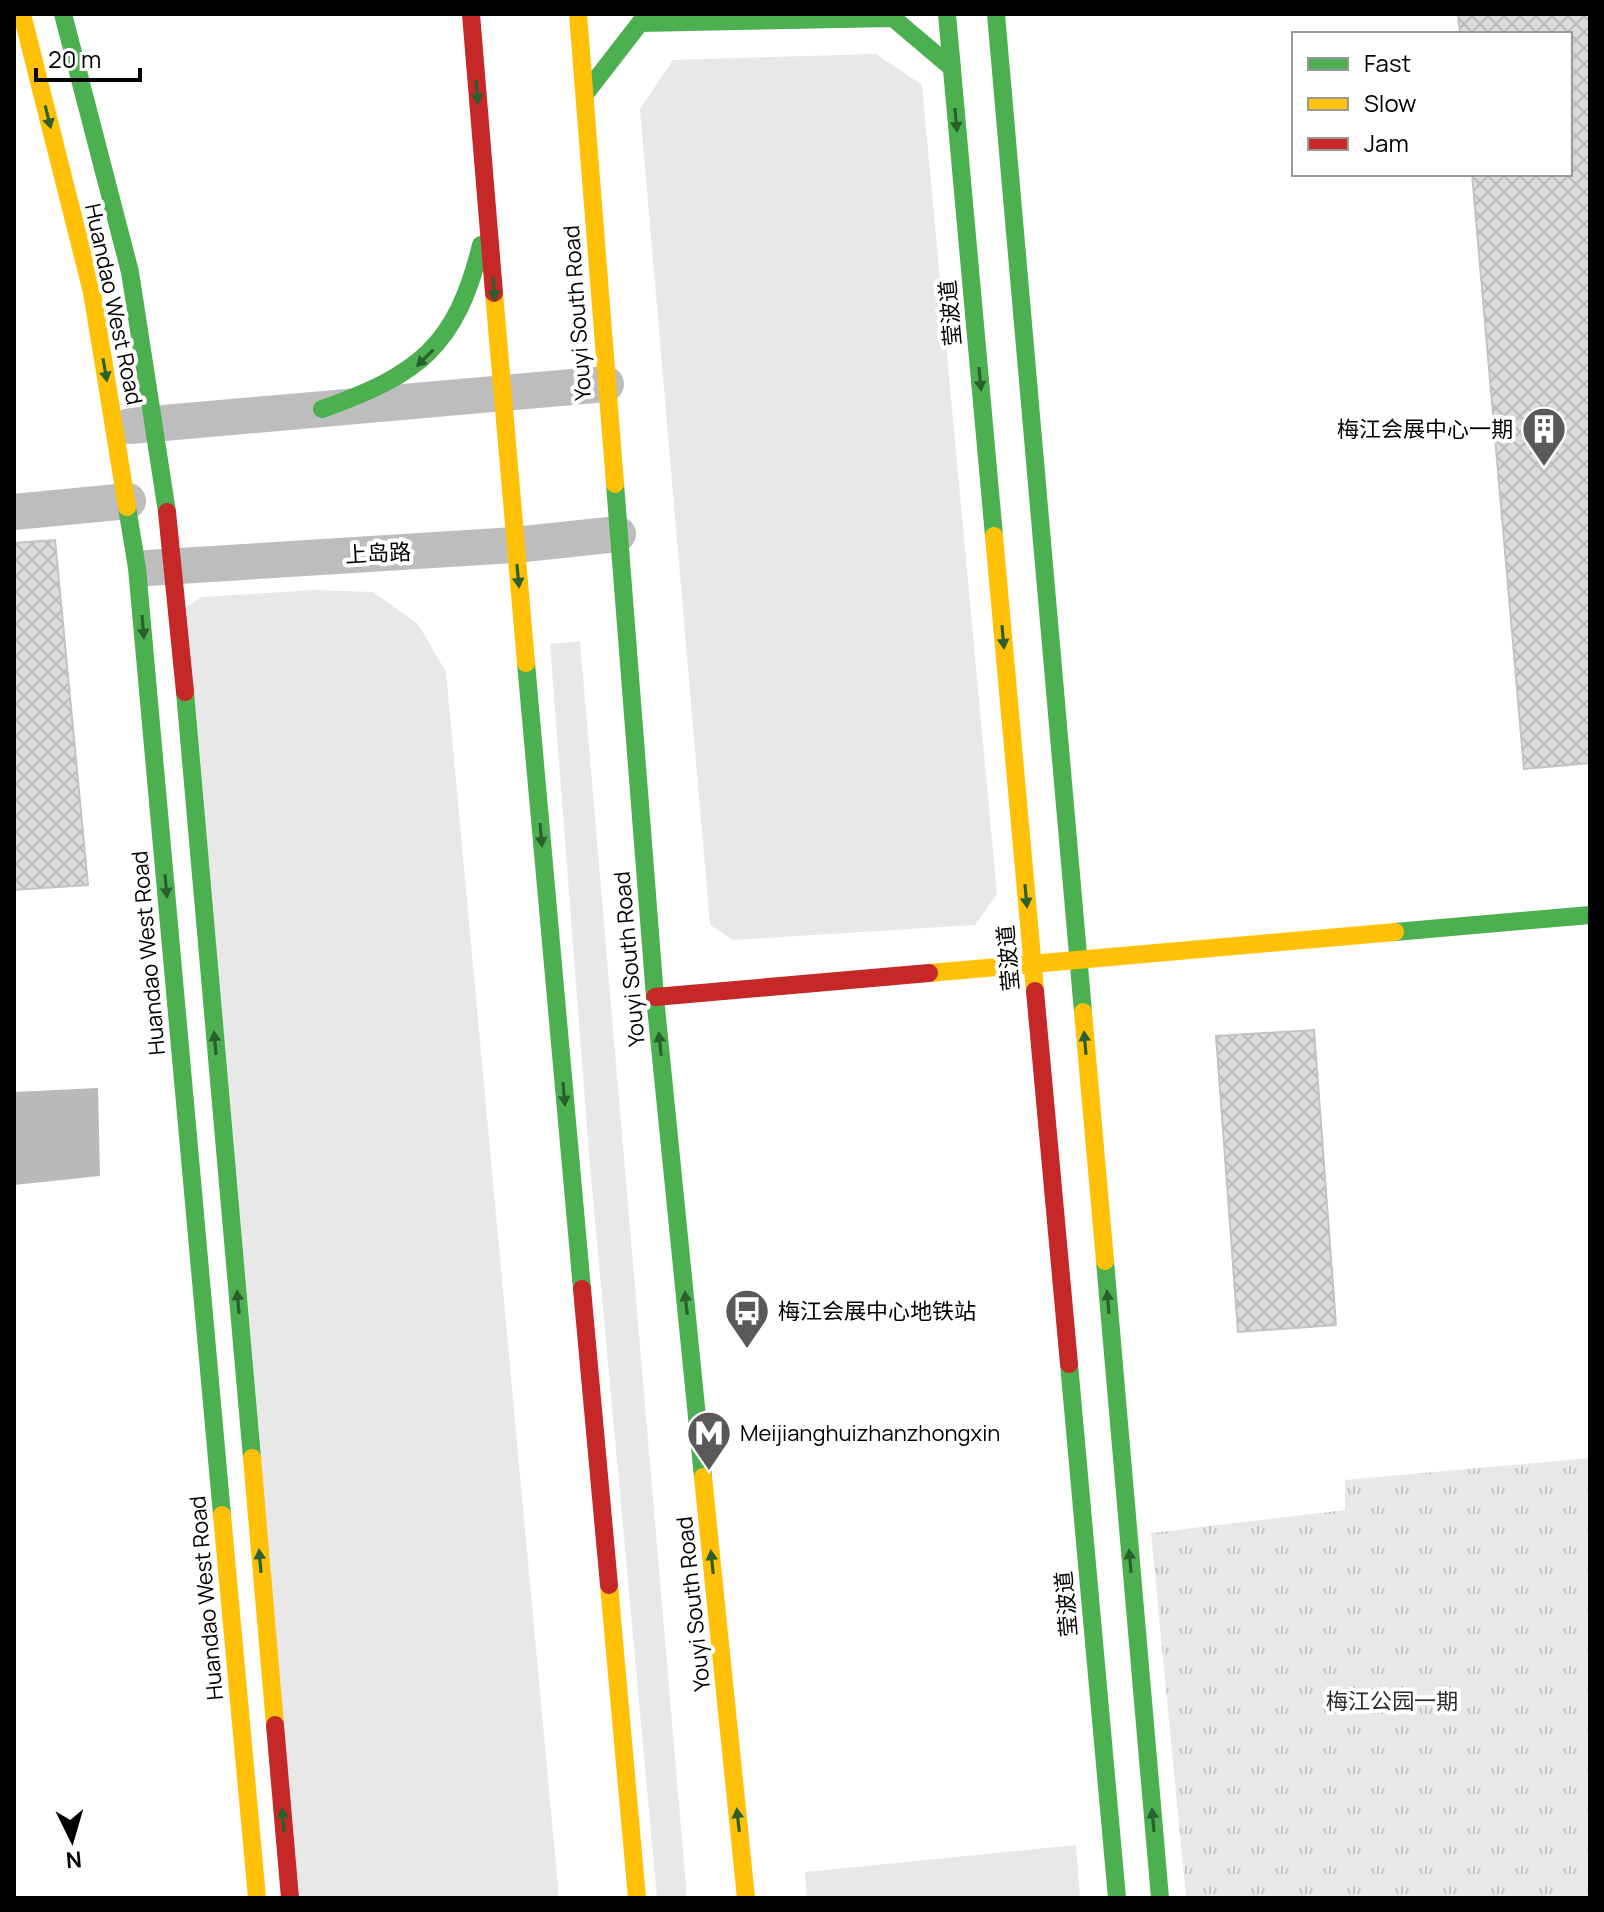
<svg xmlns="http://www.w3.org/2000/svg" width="1604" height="1912" font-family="Manrope,'Noto Sans SC',sans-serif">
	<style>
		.green { fill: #e8e8e8 }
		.park { fill: url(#park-tufts) }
		.water { fill: #bababa }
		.building { fill: url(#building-cross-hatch); stroke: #c3c3c3; stroke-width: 2 }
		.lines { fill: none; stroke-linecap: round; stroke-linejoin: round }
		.street { stroke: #bdbdbd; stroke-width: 36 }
		.fast { stroke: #4caf50; stroke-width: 18 }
		.slow { stroke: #ffc107; stroke-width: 18 }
		.jam { stroke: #c62828; stroke-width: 18 }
		.oneway { fill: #2a602c }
		.labels { text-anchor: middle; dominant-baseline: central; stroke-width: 8; stroke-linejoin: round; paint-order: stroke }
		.street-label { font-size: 22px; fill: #000; stroke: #fff }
		.poi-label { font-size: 22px; fill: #000; stroke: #fff; text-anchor: start }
		.park-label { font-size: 22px; fill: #2c2c2c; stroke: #fff }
	</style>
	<defs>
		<pattern id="park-tufts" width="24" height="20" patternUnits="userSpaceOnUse" patternTransform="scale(2)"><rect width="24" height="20" fill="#e8e8e8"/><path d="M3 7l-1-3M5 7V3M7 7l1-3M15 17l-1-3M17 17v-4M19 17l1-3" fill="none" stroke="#c5c5c5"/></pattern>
		<pattern id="building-cross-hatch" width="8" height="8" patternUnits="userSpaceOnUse" patternTransform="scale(2)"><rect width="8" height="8" fill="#dbdbdb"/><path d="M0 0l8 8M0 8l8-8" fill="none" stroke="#bababa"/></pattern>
	</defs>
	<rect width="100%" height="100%" fill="#fff"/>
	<!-- green -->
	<g class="green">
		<polygon points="876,54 922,85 997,894 975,925 733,940 710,925 640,109 673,60"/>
		<polygon points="314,590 373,592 418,624 446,672 559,1898 290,1898 179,612 202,597"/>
		<polygon points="580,641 687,1898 657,1898 589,1155 550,644"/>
		<polygon points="1076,1845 1080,1898 807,1898 805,1872"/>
	</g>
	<!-- park -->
	<polygon class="park" points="1590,1458 1590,1898 1186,1898 1151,1533 1345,1510 1345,1480"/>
	<!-- water -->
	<polygon class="water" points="98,1088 100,1176 14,1185 14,1092"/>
	<!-- building -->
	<g class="building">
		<polygon points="1458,14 1590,14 1590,763 1524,769 1472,174 1570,174 1570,34 1460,34"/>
		<polygon points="55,540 88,885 14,890 14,543"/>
		<polygon points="1314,1030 1336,1325 1238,1332 1216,1036"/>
	</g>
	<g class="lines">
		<!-- street -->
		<g class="street">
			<polyline points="130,426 606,384"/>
			<polyline points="14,512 128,501"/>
			<polyline points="147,568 515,545 618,534"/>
		</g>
		<!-- fast -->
		<g class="fast">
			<polyline points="63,14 130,272 167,512"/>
			<polyline points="947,14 994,536"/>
			<polyline points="996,14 1083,1012"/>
			<polyline points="585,94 640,23 893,18 952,68"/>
			<path d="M322,409C418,375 456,347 481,245"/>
			<polyline points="615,484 655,997 703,1477"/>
			<polyline points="127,507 137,568 222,1515"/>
			<polyline points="526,663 582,1289"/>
			<polyline points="185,692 252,1458"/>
			<polyline points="1395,932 1590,915"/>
			<polyline points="1105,1261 1160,1898"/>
			<polyline points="1069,1364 1117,1898"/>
		</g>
		<!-- slow -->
		<g class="slow">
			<polyline points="22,14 92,292 127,507"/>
			<polyline points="578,14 615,484"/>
			<polyline points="494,293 526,663"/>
			<polyline points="994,536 1035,991"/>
			<polyline points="929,973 1395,932"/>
			<polyline points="1083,1012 1105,1261"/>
			<polyline points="252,1458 275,1725"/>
			<polyline points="703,1477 746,1898"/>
			<polyline points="222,1515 257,1898"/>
			<polyline points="609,1585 637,1898"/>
		</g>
		<!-- jam -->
		<g class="jam">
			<polyline points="471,14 494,293"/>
			<polyline points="167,512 185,692"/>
			<polyline points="1035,991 1069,1364"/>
			<polyline points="655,997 929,973"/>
			<polyline points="582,1289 609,1585"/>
			<polyline points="275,1725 290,1898"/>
		</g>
	</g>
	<!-- one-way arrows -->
	<defs><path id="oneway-solid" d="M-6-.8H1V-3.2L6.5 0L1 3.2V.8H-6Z" transform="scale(2)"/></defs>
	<g class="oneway">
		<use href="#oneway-solid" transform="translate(477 92) rotate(85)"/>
		<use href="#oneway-solid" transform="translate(48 117) rotate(76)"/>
		<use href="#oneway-solid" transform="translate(956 120) rotate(85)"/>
		<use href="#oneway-solid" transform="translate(494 289) rotate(85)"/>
		<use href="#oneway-solid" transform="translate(425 358) rotate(135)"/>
		<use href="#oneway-solid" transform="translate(105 370) rotate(80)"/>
		<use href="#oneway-solid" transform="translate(980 379) rotate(85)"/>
		<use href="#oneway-solid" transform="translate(518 576) rotate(85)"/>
		<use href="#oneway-solid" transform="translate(143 627) rotate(85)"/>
		<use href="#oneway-solid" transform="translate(1003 637) rotate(85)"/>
		<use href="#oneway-solid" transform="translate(541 835) rotate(85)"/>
		<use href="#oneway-solid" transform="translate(166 886) rotate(85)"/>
		<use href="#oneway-solid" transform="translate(1026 896) rotate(85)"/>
		<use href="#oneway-solid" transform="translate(215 1043) rotate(-95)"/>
		<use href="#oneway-solid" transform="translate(1085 1043) rotate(-95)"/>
		<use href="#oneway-solid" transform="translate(660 1044) rotate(-96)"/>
		<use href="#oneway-solid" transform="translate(564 1094) rotate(85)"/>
		<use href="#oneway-solid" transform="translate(238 1302) rotate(-95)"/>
		<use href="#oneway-solid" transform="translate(1108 1302) rotate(-95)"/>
		<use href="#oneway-solid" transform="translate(686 1303) rotate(-96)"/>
		<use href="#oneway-solid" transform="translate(260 1561) rotate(-95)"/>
		<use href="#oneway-solid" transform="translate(1130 1561) rotate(-95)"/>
		<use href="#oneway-solid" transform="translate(712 1562) rotate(-96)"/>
		<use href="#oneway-solid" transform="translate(283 1820) rotate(-95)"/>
		<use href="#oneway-solid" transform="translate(738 1820) rotate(-96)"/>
		<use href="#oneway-solid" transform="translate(1153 1820) rotate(-95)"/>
	</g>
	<!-- icons -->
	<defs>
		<g id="building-pin" transform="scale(2.3)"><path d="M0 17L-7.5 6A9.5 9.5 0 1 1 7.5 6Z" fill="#595959" stroke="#fff"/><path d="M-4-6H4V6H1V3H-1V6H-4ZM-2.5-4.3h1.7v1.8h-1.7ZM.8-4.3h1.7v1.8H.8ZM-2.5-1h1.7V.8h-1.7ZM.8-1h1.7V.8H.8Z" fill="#fff"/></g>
		<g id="bus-pin" transform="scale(2.3)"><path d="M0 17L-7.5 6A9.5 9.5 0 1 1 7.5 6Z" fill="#595959" stroke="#fff"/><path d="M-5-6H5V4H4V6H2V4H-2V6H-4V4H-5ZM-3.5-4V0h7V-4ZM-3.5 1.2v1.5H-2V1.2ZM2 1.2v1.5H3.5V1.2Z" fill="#fff"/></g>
		<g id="metro-pin" transform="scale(2.3)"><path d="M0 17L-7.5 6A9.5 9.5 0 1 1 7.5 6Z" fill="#595959" stroke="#fff"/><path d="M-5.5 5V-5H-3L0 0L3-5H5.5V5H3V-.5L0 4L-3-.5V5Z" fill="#fff"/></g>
	</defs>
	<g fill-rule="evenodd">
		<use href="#building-pin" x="1544" y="429"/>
		<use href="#bus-pin" x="747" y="1311"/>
		<use href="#metro-pin" x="709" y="1433"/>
	</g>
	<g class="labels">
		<!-- street labels -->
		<g class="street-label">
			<text transform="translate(114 304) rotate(78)">Huandao West Road</text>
			<text transform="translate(577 313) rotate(-94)">Youyi South Road</text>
			<text transform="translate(950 313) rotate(-95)">莹波道</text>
			<text transform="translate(378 553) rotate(-3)">上岛路</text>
			<text transform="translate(148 953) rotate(-95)">Huandao West Road</text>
			<text transform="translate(1008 958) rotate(-95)">莹波道</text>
			<text transform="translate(629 959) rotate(-95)">Youyi South Road</text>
			<text transform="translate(206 1598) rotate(-95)">Huandao West Road</text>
			<text transform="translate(693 1604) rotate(-96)">Youyi South Road</text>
			<text transform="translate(1066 1604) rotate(-95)">莹波道</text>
		</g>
		<!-- poi labels -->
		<g class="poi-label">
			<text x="1513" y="429" text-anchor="end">梅江会展中心一期</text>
			<text x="778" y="1311">梅江会展中心地铁站</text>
			<text x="740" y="1433">Meijianghuizhanzhongxin</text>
		</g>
		<!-- park labels -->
		<g class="park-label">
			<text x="1392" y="1701">梅江公园一期</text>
		</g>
	</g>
	<!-- border -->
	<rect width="1604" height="1912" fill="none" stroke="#000000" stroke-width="32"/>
	<!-- legend -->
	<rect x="1292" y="32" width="280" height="144" fill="#ffffff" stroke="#999999" stroke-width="2"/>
	<rect x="1308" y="58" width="40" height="12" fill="#4caf50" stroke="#999999" stroke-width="2"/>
	<text x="1364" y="72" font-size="24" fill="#000000">Fast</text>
	<rect x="1308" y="98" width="40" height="12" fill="#ffc107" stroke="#999999" stroke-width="2"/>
	<text x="1364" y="112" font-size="24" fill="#000000">Slow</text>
	<rect x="1308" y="138" width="40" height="12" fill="#c62828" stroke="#999999" stroke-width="2"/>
	<text x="1364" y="152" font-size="24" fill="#000000">Jam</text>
	<!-- north arrow -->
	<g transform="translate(72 1840) rotate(175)" stroke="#ffffff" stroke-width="6" paint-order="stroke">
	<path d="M0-6L14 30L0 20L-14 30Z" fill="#000000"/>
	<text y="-12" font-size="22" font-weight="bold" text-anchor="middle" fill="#000000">N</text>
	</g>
	<!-- scale -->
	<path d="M36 68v12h104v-12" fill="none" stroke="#000000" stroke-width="4"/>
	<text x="48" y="68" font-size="24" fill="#000000" stroke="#ffffff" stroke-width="6" paint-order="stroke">20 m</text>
</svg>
